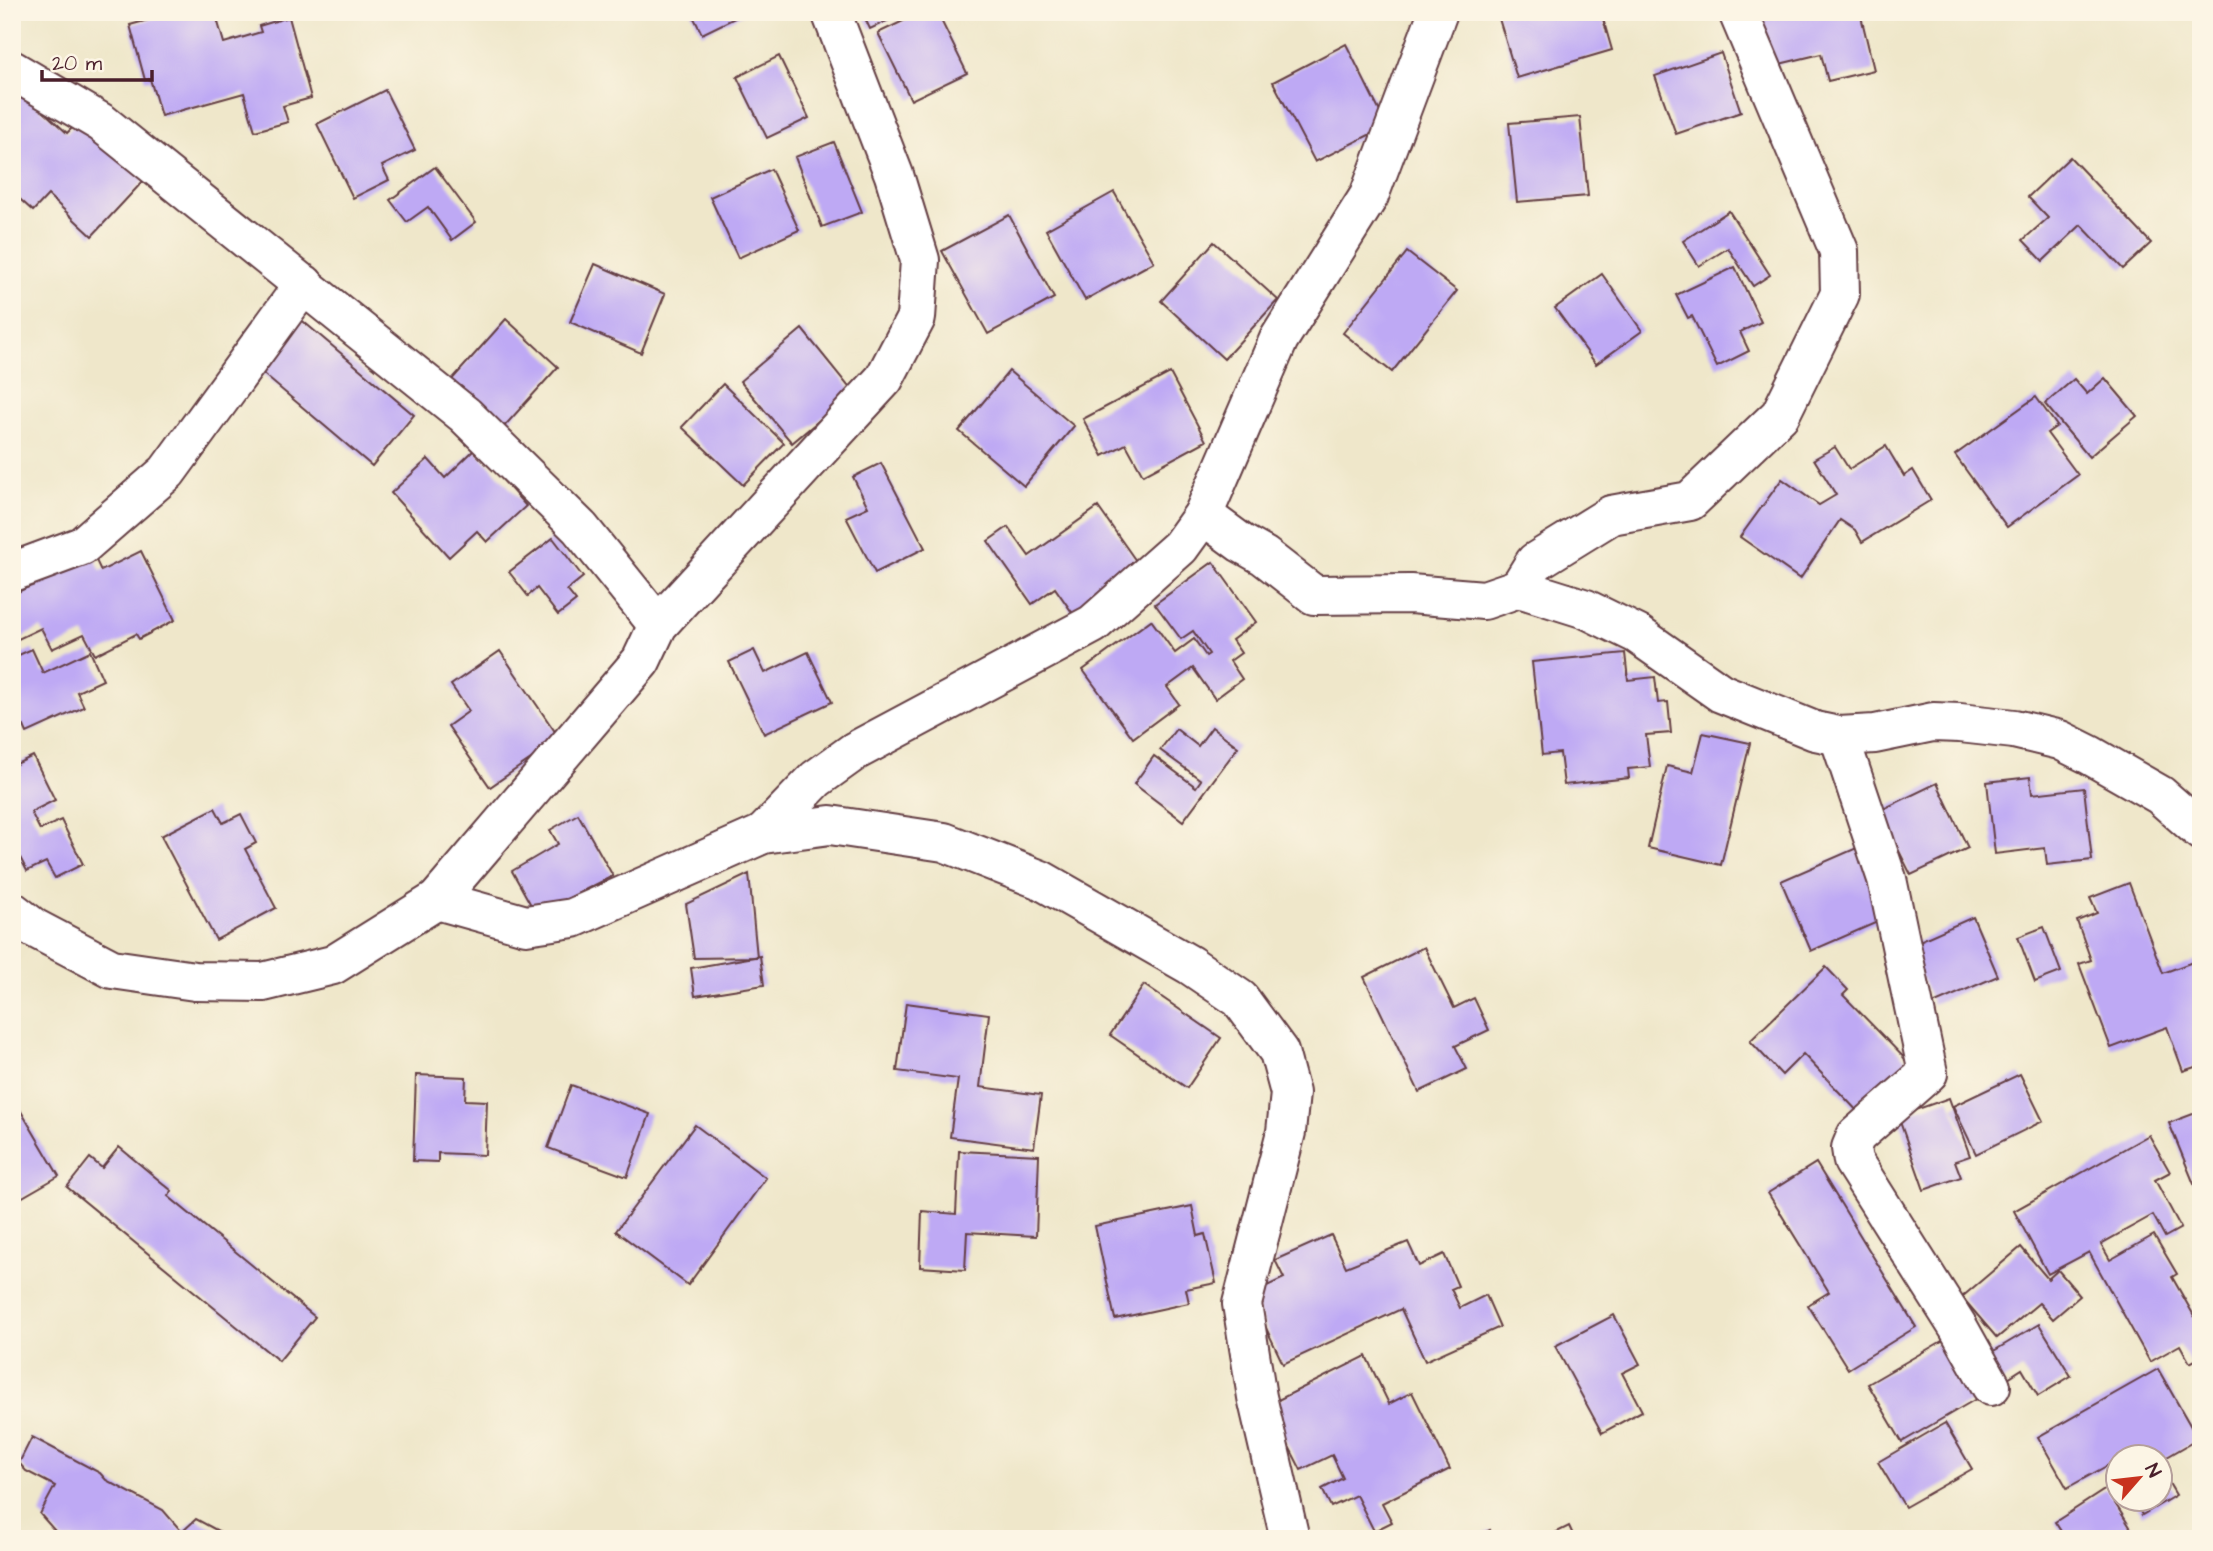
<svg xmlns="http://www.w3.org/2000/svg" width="2213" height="1551" font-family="'Architects Daughter',sans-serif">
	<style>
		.building { fill: #bea9f4 }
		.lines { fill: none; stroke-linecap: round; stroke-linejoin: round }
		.minor-casing { stroke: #633d43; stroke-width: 42 }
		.minor { stroke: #fff; stroke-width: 38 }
	</style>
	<rect width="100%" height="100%" fill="#fcf5e5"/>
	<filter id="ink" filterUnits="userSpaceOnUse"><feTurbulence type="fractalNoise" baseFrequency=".0143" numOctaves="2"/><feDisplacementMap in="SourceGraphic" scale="14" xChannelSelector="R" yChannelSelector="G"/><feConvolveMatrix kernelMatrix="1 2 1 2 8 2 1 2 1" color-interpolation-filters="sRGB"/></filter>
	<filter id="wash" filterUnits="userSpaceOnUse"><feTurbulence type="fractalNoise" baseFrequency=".00686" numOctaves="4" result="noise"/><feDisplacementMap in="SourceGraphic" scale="28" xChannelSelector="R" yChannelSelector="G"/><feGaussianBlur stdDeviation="1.57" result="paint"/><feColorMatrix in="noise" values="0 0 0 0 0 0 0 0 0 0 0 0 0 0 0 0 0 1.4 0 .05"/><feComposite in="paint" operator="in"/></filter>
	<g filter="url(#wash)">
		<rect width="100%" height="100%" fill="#efe7ca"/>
		<g id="blocks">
			<!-- building -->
			<g class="building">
				<polygon points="177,12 215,12 224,43 261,32 259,26 289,17 311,98 283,106 288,122 255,131 244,93 161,116 150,79 145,80 130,25"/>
				<polygon points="691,12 747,12 702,34"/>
				<polygon points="862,12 906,12 870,29"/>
				<polygon points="922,12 937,12 967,73 911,100 878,33"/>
				<polygon points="1497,12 1601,12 1612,50 1517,78"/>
				<polygon points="1758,12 1860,12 1874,70 1828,81 1821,54 1771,66"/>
				<polygon points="1346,44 1387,126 1315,162 1273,82"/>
				<polygon points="1721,53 1741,112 1676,134 1655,76"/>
				<polygon points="779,56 809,118 767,138 737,77"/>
				<polygon points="18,88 67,133 81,119 145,179 92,236 48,195 33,211 12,192 12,94"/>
				<polygon points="385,90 415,150 382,166 389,180 353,198 317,124"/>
				<polygon points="1580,117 1588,196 1517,202 1509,123"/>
				<polygon points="834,142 862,212 822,227 795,157"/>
				<polygon points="2070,157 2151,243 2123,269 2081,225 2043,261 2023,240 2048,218 2028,197"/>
				<polygon points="435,167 476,222 452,240 428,207 407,222 390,200"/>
				<polygon points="771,169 799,230 738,258 710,197"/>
				<polygon points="1114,192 1154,262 1085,300 1046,230"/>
				<polygon points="1729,211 1770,275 1753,286 1728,248 1699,266 1683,241"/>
				<polygon points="1009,215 1054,298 988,334 942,251"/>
				<polygon points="1214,242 1278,300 1224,359 1161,301"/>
				<polygon points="1407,252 1457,291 1392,372 1343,333"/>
				<polygon points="595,264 665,294 641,353 570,322"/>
				<polygon points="1735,267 1761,322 1740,332 1749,351 1717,367 1692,316 1688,318 1676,295"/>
				<polygon points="1602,274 1642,331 1596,364 1555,308"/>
				<polygon points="298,317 414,415 372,466 255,367"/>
				<polygon points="506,319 558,367 500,431 448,384"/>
				<polygon points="802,329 853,392 792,443 740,381"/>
				<polygon points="1009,371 1074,426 1024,486 959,431"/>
				<polygon points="1170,373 1206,441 1143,475 1126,444 1103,456 1083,419"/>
				<polygon points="2105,378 2137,416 2089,457 2045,404 2074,379 2087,394"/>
				<polygon points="723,384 784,443 743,485 682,427"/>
				<polygon points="2036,397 2057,426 2047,433 2078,475 2007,527 1955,455"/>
				<polygon points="1886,446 1904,476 1913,470 1931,500 1862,542 1855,530 1840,520 1800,579 1740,537 1782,479 1819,505 1836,495 1814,459 1835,447 1849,469"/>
				<polygon points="475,449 526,506 487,542 477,531 449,557 391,493 428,459 445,478"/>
				<polygon points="881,463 925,548 875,573 846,517 868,507 853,477"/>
				<polygon points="1098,507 1143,571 1076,618 1055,588 1032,604 988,541 1008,527 1029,556"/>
				<polygon points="553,538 583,577 567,590 576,601 558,615 537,588 528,596 509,572"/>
				<polygon points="141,551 175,620 139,639 136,634 95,655 84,634 52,649 41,628 12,642 12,595 93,554 101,571"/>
				<polygon points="1213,562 1256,622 1232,640 1241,653 1230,661 1242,679 1215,699 1193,668 1167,687 1179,704 1133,738 1083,670 1151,620 1175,653 1194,639 1206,656 1209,654 1193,631 1181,639 1155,604"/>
				<polygon points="32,649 43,673 90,651 103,680 77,692 84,707 27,733 24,726 12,731 12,658"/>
				<polygon points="754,650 765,673 808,652 832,702 764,734 729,662"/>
				<polygon points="500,651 560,739 490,787 448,726 469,711 451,685"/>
				<polygon points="1625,653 1628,680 1655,677 1658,703 1668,702 1671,733 1646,735 1650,767 1628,769 1629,778 1564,785 1560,753 1542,755 1532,662"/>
				<polygon points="1212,727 1238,747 1183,821 1134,784 1154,756 1196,787 1201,780 1160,750 1176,729 1198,746"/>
				<polygon points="1703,733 1750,743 1721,865 1648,848 1667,766 1693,772"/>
				<polygon points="33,756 55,800 31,812 40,830 61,820 83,864 55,878 46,862 27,871 12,842 12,766"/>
				<polygon points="2030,777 2032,794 2084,788 2092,860 2047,865 2045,848 1995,854 1987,782"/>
				<polygon points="1937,783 1968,848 1911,875 1879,811"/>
				<polygon points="215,808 223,823 241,814 256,843 245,849 276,908 216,940 161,836"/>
				<polygon points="578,814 613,876 536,914 512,871 558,844 550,830"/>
				<polygon points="1859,847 1889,917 1811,951 1781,881"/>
				<polygon points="749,874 757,957 694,958 686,904"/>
				<polygon points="2129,883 2163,973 2201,959 2201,1065 2183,1071 2167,1027 2111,1048 2079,964 2091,960 2077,921 2097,913 2090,898"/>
				<polygon points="1973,917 1998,976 1933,1004 1908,946"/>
				<polygon points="2044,927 2061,972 2035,982 2018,937"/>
				<polygon points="1424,947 1454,1008 1474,998 1489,1030 1455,1046 1467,1069 1419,1092 1364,977"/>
				<polygon points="760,956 764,985 695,996 691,968"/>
				<polygon points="1826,967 1848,990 1843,995 1914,1068 1863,1117 1803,1054 1782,1075 1750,1041"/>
				<polygon points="1144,985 1221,1038 1187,1088 1110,1035"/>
				<polygon points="906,1003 989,1014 980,1087 1041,1095 1034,1148 950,1137 958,1079 897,1071"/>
				<polygon points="2020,1074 2043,1121 1976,1154 1953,1106"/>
				<polygon points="416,1075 466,1077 465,1100 487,1101 485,1155 438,1153 438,1162 413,1161"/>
				<polygon points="571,1085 650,1114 627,1177 548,1148"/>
				<polygon points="12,1096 59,1176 12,1203"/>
				<polygon points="1949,1098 1970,1156 1955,1161 1961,1177 1924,1190 1898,1116"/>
				<polygon points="2201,1111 2201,1187 2196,1189 2169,1123"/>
				<polygon points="695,1125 766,1178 688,1285 616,1231"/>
				<polygon points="2149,1135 2170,1172 2155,1180 2181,1228 2165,1237 2153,1215 2101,1244 2110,1260 2154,1235 2177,1274 2172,1277 2201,1328 2201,1357 2190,1363 2180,1345 2150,1362 2089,1252 2048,1274 2014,1211"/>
				<polygon points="119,1147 172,1191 168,1196 315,1317 279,1361 67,1187 90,1158 102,1168"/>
				<polygon points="959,1151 1039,1155 1036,1236 967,1232 965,1270 920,1267 922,1211 956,1214"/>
				<polygon points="1816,1163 1916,1327 1848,1369 1808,1305 1829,1292 1768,1193"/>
				<polygon points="1192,1206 1198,1236 1205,1234 1216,1283 1186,1289 1189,1303 1115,1319 1095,1226"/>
				<polygon points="1331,1235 1346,1267 1408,1242 1419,1266 1444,1254 1458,1286 1451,1289 1460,1308 1486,1295 1500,1327 1425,1361 1401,1309 1283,1364 1250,1294 1284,1278 1275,1260"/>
				<polygon points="2021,1247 2048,1279 2058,1270 2080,1296 2053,1319 2039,1303 1997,1338 1962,1297"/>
				<polygon points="1614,1315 1640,1364 1622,1373 1642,1411 1602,1433 1555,1346"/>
				<polygon points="2039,1324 2071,1376 2038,1396 2022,1369 1997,1385 1982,1358"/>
				<polygon points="1954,1334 1988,1392 1902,1442 1868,1384"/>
				<polygon points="1366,1356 1389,1404 1412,1392 1450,1469 1382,1503 1392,1522 1374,1531 1356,1495 1331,1507 1322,1489 1343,1478 1332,1455 1301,1470 1268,1405"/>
				<polygon points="2158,1369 2198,1439 2160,1461 2160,1456 2118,1456 2118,1473 2112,1463 2067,1488 2038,1437"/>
				<polygon points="1945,1423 1972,1469 1905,1507 1878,1462"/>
				<polygon points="32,1437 100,1473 106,1480 163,1510 182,1532 196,1519 233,1539 62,1539 40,1514 55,1486 26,1471 19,1463"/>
				<polygon points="2160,1468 2176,1495 2142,1515 2133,1498 2160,1498"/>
				<polygon points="2106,1489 2137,1538 2066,1539 2055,1522"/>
				<polygon points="1569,1526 1575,1539 1543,1539"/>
				<polygon points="1490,1530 1494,1539 1473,1539"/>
			</g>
		</g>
	</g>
	<g filter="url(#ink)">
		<use href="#blocks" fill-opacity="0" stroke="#633d43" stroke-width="2"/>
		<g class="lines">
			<!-- minor casing -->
			<g class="minor-casing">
				<g id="minor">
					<polyline points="12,70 102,123 465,415 580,528 658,625"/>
					<polyline points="1203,515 1279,339 1369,196 1438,12"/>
					<polyline points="12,572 82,546 167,472 304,284"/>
					<polyline points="1519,588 1535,562 1611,515 1690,501 1780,415 1840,294 1839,251 1738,12"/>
					<polyline points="1839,736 1887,879 1928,1073 1856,1136 1851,1148 1853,1161 1958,1327 1991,1386"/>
					<polyline points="763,834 816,779 855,751 1093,624 1180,547 1203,515 1241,543 1264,556 1314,595 1410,594 1484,600 1519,588 1586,609 1637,634 1721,693 1815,731 1839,736 1875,734 1933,722 1960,723 2014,729 2060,740 2090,755 2160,795 2201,831"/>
					<polyline points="437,900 526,925 573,918 763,834 830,825 944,842 1041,880 1190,965 1240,999 1279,1052 1290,1093 1286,1132 1242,1304 1257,1397 1290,1539"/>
					<polyline points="12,911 34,928 112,969 195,981 263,982 333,965 437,900 641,661 658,625 884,379 916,318 920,260 894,175 831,12"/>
				</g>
			</g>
			<!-- minor -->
			<use href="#minor" class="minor"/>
		</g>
	</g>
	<!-- margin -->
	<rect width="2213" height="1551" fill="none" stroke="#fcf5e5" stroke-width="42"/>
	<!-- north arrow -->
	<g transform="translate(2139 1478) rotate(62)"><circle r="33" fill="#fcf5e5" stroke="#b59f9b" stroke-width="2"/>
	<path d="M0-5L12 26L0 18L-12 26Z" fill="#c8321e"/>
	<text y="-10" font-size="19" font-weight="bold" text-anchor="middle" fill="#4a1f2b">N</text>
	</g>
	<!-- scale -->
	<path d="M42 70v10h110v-10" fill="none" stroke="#4a1f2b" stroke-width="3.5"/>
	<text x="52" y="70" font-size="21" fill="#4a1f2b" stroke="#fcf5e5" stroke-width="5" paint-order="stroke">20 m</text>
</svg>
